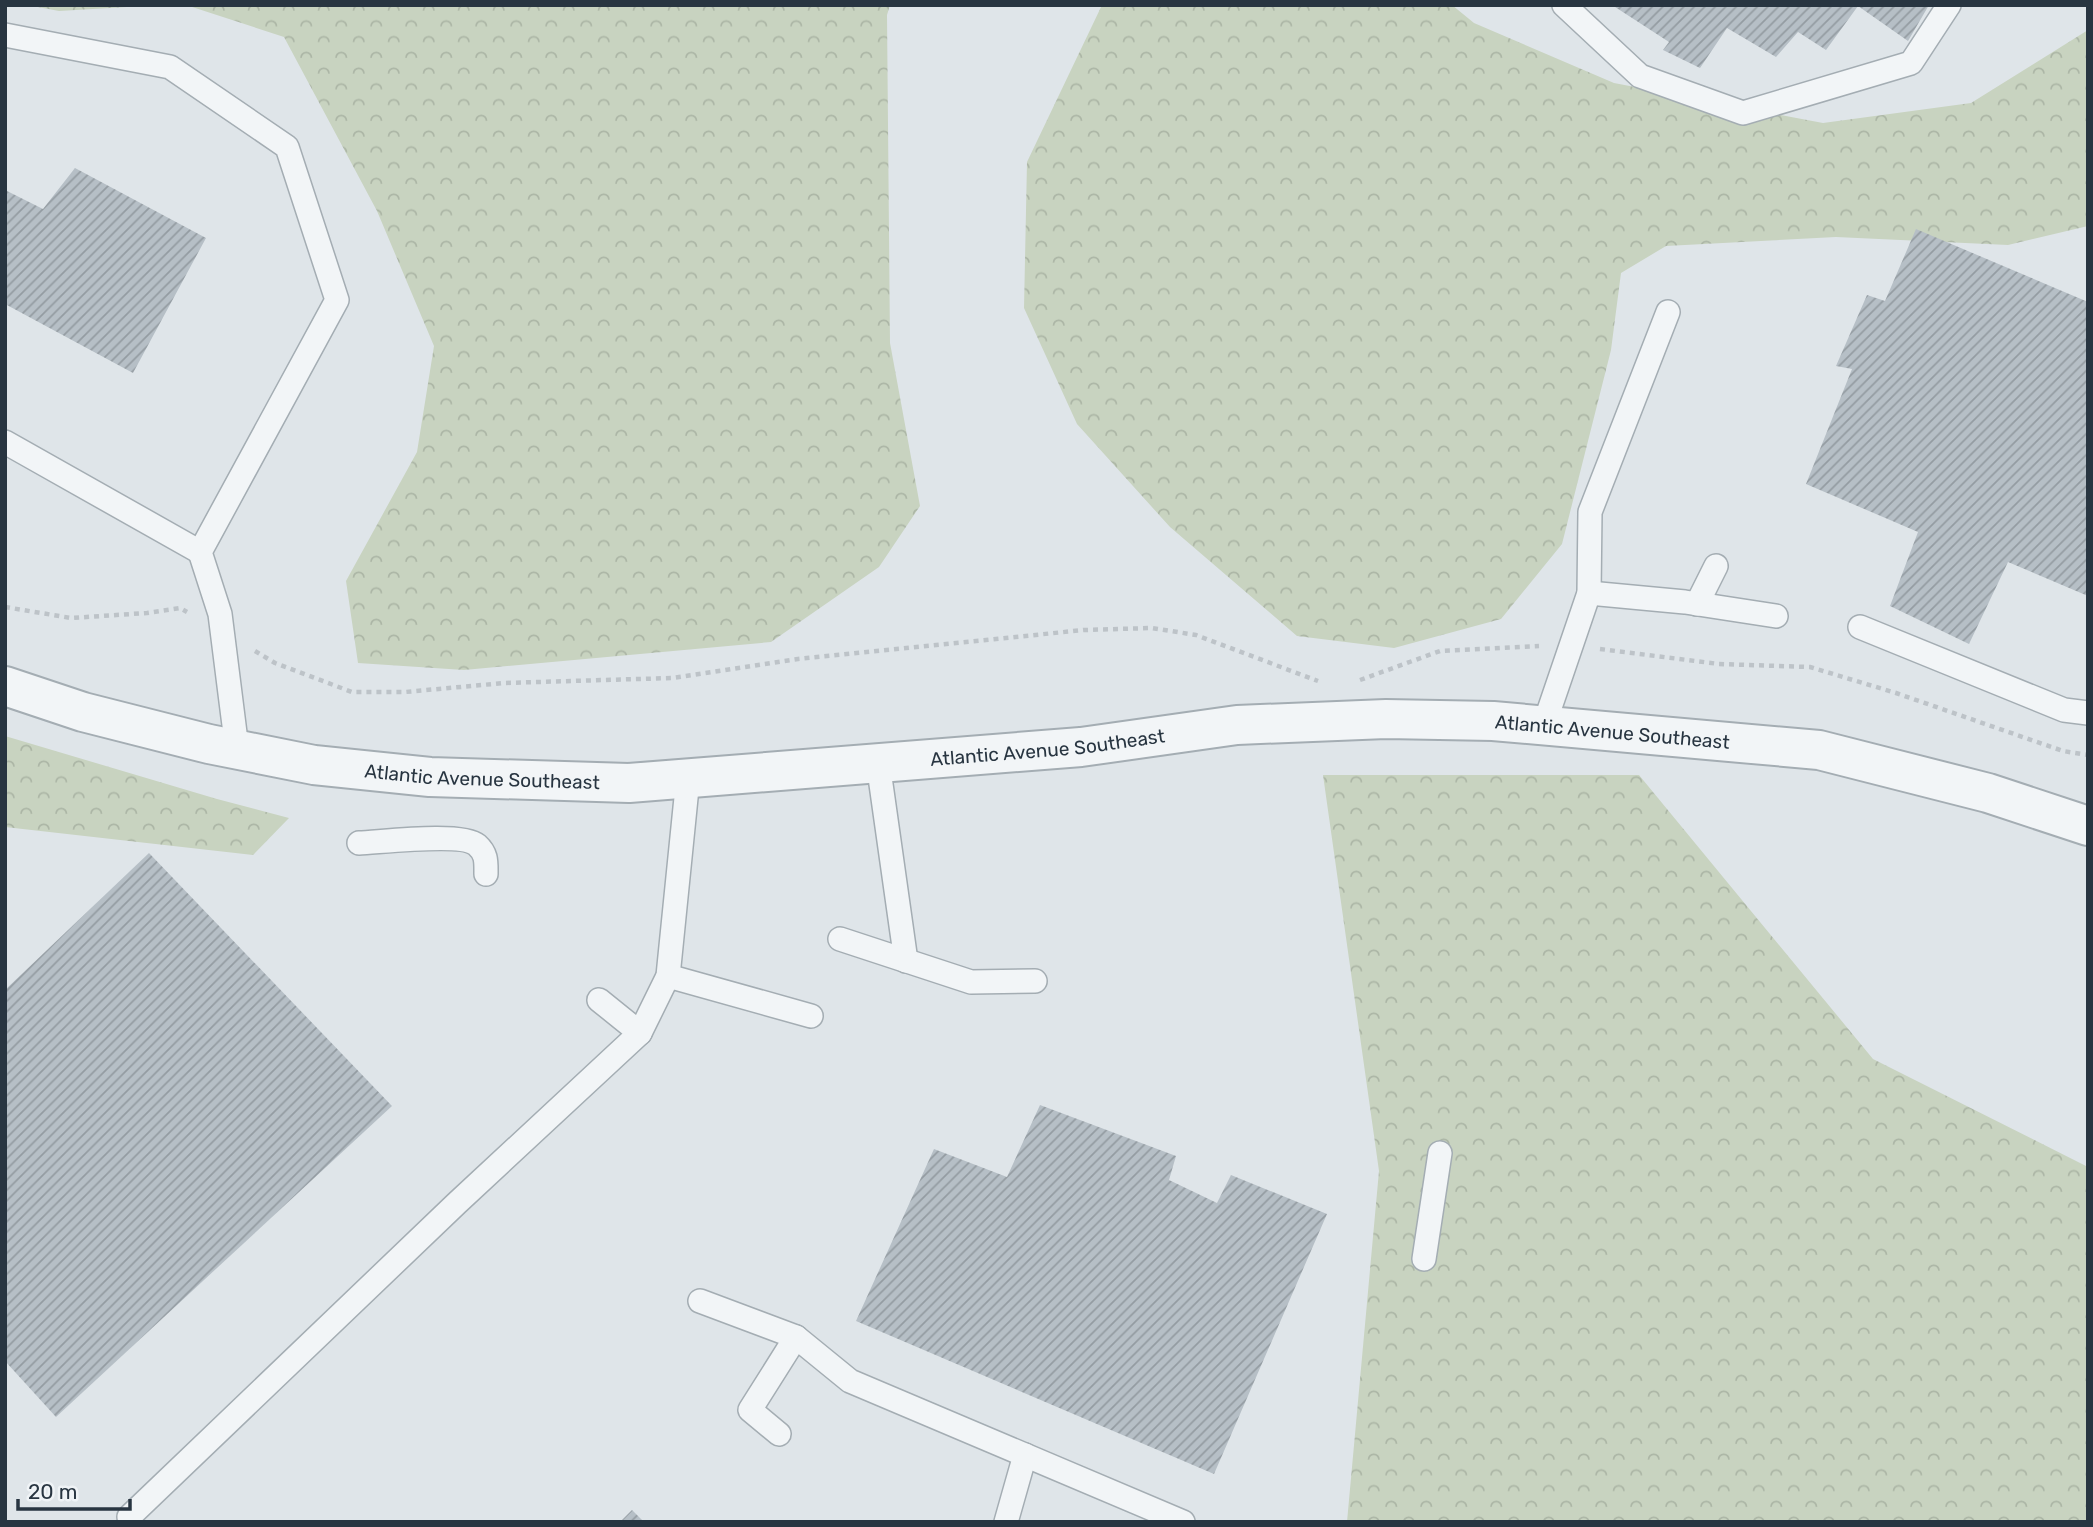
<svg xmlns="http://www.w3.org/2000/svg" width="2093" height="1527" font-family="Rubik,sans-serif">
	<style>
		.forest { fill: url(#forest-crowns) }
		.building { fill: url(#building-hatch) }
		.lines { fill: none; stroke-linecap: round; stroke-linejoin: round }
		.lane-casing { stroke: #a4adb3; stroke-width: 26 }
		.street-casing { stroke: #a4adb3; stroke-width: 42 }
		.path { stroke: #bdc3c8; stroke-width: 4.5; stroke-dasharray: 5 5; stroke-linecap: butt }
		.lane { stroke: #f2f5f7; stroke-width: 23 }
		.street { stroke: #f2f5f7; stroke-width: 38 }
		.labels { text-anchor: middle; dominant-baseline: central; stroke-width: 7; stroke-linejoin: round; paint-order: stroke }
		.street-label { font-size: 19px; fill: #283541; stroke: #eff3f6 }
	</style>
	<defs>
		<pattern id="forest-crowns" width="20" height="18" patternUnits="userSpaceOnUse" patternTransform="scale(1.75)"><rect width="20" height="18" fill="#c8d3c0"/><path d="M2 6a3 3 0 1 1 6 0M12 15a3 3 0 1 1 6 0" fill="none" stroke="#acb6a6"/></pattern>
		<pattern id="building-hatch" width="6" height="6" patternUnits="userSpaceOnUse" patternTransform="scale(1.75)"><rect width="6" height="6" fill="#b6bfc6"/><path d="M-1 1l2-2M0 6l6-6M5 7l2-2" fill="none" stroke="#949ca2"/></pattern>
	</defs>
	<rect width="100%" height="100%" fill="#dfe5e9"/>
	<!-- forest -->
	<g class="forest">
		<polygon points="27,5 161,5 59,11"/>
		<polygon points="186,5 890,5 887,15 890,343 920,506 879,567 771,642 464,670 358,663 346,581 417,452 434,346 377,211 284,37"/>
		<polygon points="1102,5 1452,5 1474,23 1614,83 1823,123 1971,103 2088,30 2088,226 2008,245 1836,237 1666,246 1621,273 1611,350 1562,544 1501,619 1394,648 1297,636 1170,527 1077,424 1024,308 1027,162"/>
		<polygon points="5,736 217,799 289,818 253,855 5,827"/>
		<polygon points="1323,775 1639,775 1873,1059 2088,1167 2088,1522 1347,1522 1379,1171"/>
	</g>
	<!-- building -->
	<g class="building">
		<polygon points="1612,5 1929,5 1908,41 1858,6 1826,50 1798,32 1776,57 1727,28 1700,68 1663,50 1669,42"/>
		<polygon points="75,168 206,238 133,373 5,304 5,190 43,209"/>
		<polygon points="1916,229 2088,302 2088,596 2008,562 1969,644 1890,606 1918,532 1806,484 1852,369 1836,366 1867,295 1885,301"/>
		<polygon points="149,853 392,1106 56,1417 5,1361 5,990"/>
		<polygon points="1040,1105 1176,1156 1169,1180 1217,1203 1231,1175 1327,1214 1214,1474 856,1321 934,1149 1007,1177"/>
		<polygon points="632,1510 644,1522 620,1522"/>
	</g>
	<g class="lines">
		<!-- lane casing -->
		<g class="lane-casing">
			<g id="lane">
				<polyline points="1564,5 1640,76 1743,113 1911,63 1949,5"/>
				<polyline points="5,35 170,67 287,147 337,300 200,552 220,614 237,749"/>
				<polyline points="5,442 200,552"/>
				<polyline points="1589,593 1685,602 1776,616"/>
				<polyline points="1697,604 1716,566"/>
				<polyline points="1860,627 2064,710 2088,713"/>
				<polyline points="1544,725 1589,593 1590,512 1668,312"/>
				<polyline points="878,763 906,961"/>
				<path d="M359,843C382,842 462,832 477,845C487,854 486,862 486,874"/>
				<polyline points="840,939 971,982 1035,981"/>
				<polyline points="668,976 811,1016"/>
				<polyline points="599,1000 640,1033"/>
				<polyline points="1424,1259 1440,1153"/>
				<polyline points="700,1301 796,1337 850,1381 1183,1522"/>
				<polyline points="779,1434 750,1410 796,1337"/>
				<polyline points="129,1517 457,1203 640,1033 668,976 688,778"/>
				<polyline points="1006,1522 1025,1455"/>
			</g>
		</g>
		<!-- street casing -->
		<g class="street-casing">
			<g id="street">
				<path id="s1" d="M5,686L83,712L209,744L314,765L430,777L629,783L1081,747L1237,725L1386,719L1493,721L1819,750L1988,793L2088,826"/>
			</g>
		</g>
		<!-- path -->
		<g class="path">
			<polyline points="5,607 71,618 147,613 180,608 187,612"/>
			<polyline points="1600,649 1719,664 1810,667 1896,693 2063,751 2088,755"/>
			<polyline points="255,651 275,663 352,692 405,692 504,683 672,678 798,659 1084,630 1152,628 1196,635 1318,681"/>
			<polyline points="1360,680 1440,651 1539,646"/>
		</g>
		<!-- lane -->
		<use href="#lane" class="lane"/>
		<!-- street -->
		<use href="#street" class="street"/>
	</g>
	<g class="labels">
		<!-- street labels -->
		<g class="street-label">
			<text stroke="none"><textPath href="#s1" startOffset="1622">Atlantic Avenue Southeast</textPath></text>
			<text stroke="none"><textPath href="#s1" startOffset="1055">Atlantic Avenue Southeast</textPath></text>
			<text stroke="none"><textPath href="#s1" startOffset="488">Atlantic Avenue Southeast</textPath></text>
		</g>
	</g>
	<!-- border -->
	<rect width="2093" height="1527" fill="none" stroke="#283541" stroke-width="14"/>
	<!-- scale -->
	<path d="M18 1499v10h112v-10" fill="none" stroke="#283541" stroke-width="3.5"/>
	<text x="28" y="1499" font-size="21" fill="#283541" stroke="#eff3f6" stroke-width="5" paint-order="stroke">20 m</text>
</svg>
